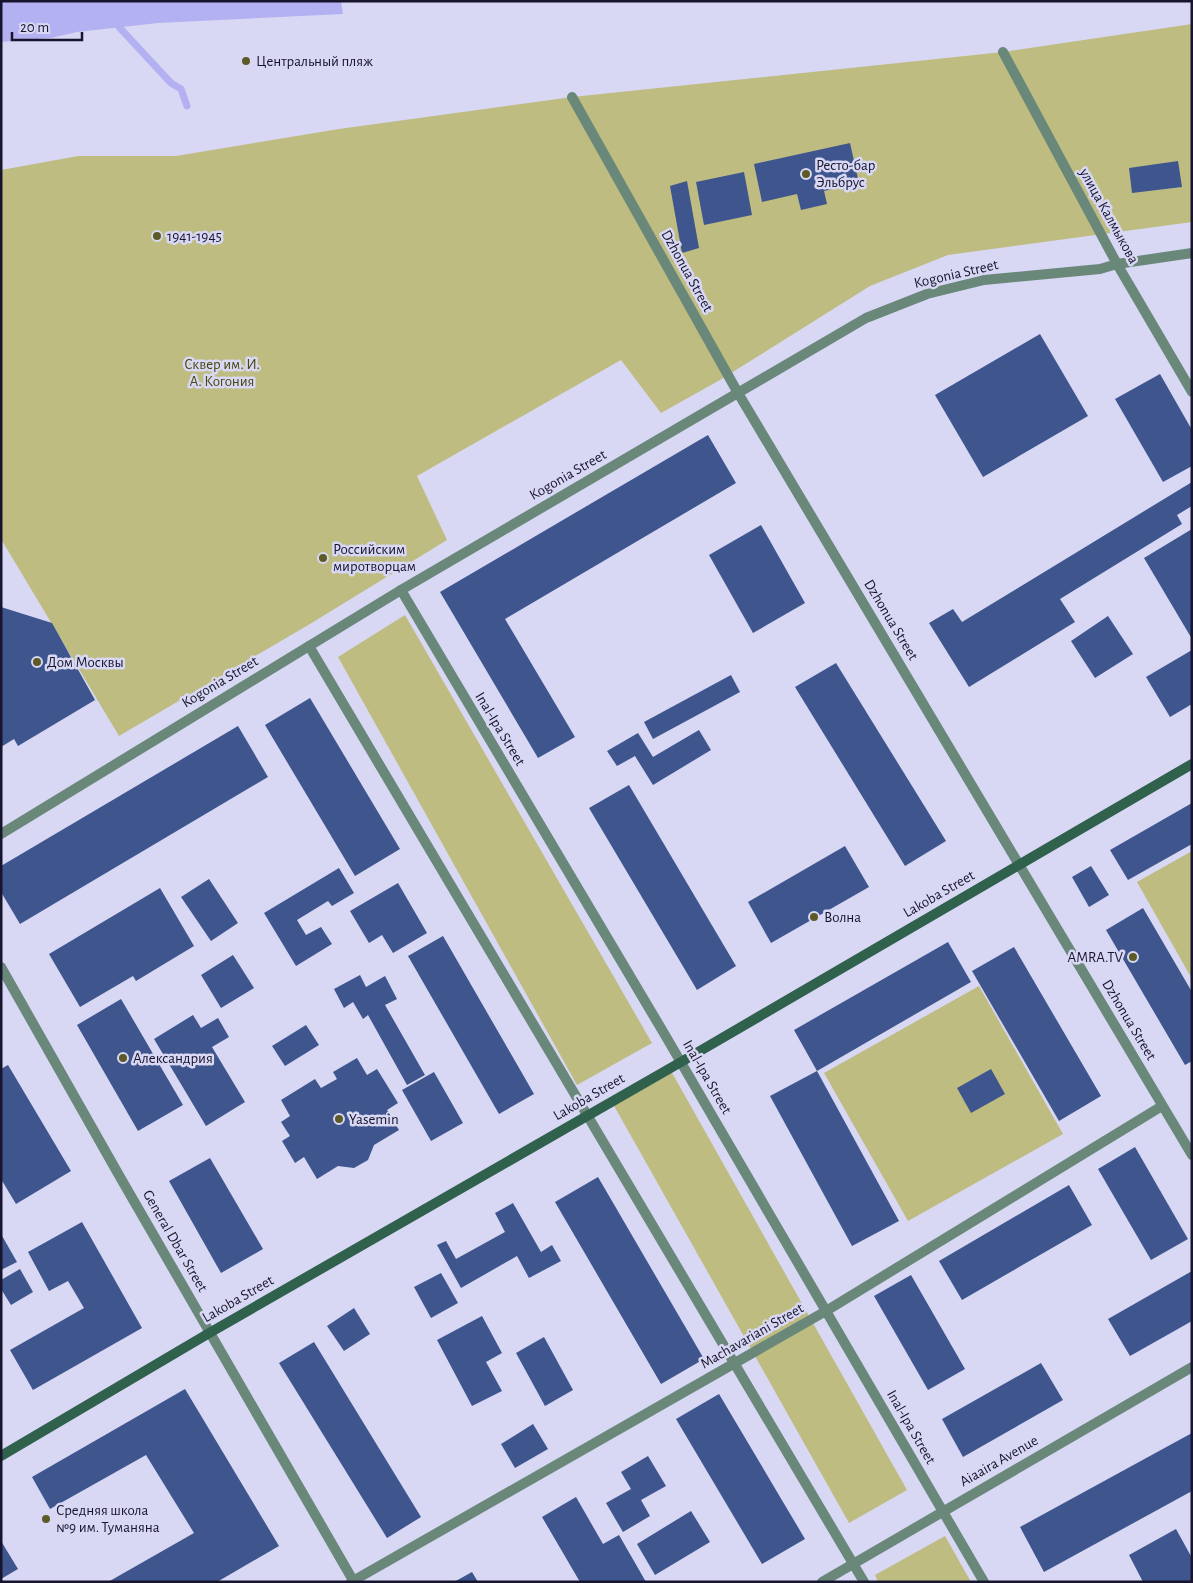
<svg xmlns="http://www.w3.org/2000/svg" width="1193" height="1583" font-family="'Alegreya Sans',sans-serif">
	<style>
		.green { fill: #bfbc82 }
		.water { fill: #b4b1f2 }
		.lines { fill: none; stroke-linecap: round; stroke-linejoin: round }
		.stream { stroke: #b4b1f2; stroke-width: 7 }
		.building { fill: #3e558e }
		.pedestrian { stroke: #69887a; stroke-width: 10 }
		.minor { stroke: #69887a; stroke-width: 10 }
		.secondary { stroke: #30614d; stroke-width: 10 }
		.poi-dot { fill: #5c5a26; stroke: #d8d8f4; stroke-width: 2 }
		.labels { text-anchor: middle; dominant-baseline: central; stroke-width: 5; stroke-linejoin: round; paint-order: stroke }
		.poi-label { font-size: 15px; fill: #17152e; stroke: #d8d8f4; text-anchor: start }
		.street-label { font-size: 15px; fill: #17152e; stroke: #d8d8f4 }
		.park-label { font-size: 15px; fill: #49460f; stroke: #d8d8f4 }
	</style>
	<rect width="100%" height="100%" fill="#d8d8f4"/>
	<!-- green -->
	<g class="green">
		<polygon points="1192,24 1192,222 948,255 870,286 720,380 661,413 621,360 417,476 447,540 310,624 119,736 1,539 1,170 78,156 176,156 339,129 572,97 1003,52"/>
		<polygon points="405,615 652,1043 577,1085 338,657"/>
		<polygon points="1192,851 1192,979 1137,882"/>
		<polygon points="979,986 1063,1134 908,1221 824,1073"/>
		<polygon points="671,1071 907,1490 849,1523 613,1104"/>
		<polygon points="945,1536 971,1582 878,1582 875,1575"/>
	</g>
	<!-- water -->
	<polygon class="water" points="1,1 341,1 343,14 158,23 77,32 51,38 1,42"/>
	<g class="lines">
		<!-- stream -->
		<polyline class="stream" points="119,27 171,83 181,89 187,106"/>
	</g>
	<!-- building -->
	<g class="building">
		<polygon points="850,143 859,183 824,191 827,204 801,210 797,194 762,202 754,164"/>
		<polygon points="1178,161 1182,187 1132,193 1129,168"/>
		<polygon points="744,172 752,215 704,225 696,182"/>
		<polygon points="687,181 699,248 682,253 670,186"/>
		<polygon points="1040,334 1088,416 983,477 935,395"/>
		<polygon points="1160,374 1192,430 1192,466 1163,482 1115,399"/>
		<polygon points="708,435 736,483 505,619 575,737 538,758 440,592"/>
		<polygon points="1192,482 1192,506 1177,515 1182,524 1060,599 1075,622 969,687 929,623 953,609 962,622"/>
		<polygon points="761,525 805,603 753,633 709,555"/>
		<polygon points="1192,529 1192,639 1144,558"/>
		<polygon points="1,607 52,623 95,700 18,746 14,739 1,747"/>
		<polygon points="1108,616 1133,654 1095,678 1071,641"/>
		<polygon points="1192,650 1192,704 1170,717 1146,677"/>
		<polygon points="836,663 946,841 905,866 795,687"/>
		<polygon points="731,675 740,692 653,739 644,722"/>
		<polygon points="310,698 400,849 355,876 265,725"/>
		<polygon points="238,726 268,777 20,924 1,892 1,866"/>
		<polygon points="699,730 711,750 653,785 635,756 617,766 607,751 638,733 653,757"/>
		<polygon points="629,785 736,966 697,990 589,808"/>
		<polygon points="1192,803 1192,844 1128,880 1110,850"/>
		<polygon points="845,846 869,887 771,943 748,902"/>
		<polygon points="1091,866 1109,895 1089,907 1072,877"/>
		<polygon points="339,868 354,893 332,906 328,901 297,920 306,935 321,927 332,944 296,966 264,913"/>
		<polygon points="209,879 238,923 211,941 181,897"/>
		<polygon points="398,883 427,933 393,953 382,935 369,943 350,911"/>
		<polygon points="160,888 194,946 136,981 133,976 80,1007 49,954"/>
		<polygon points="1143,908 1192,992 1192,1061 1185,1065 1106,930"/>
		<polygon points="443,936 534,1094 499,1114 408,956"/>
		<polygon points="948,942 971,982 817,1071 899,1221 852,1246 770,1096 817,1071 794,1030"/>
		<polygon points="1014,947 1101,1096 1059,1121 972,971"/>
		<polygon points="233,955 254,988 221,1008 201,975"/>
		<polygon points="360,975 366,987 385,976 397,999 385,1005 425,1075 407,1085 368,1015 363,1019 353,1002 344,1008 334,989"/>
		<polygon points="121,999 183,1105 138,1131 77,1025"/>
		<polygon points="193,1015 201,1028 218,1018 229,1037 212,1047 245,1102 206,1126 154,1039"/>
		<polygon points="306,1025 319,1045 285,1066 272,1046"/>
		<polygon points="357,1058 367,1075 377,1069 398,1103 387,1110 399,1130 374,1145 368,1160 354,1168 338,1166 317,1179 304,1157 295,1163 282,1141 290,1136 281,1122 290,1116 281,1100 315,1079 321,1088 337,1079 333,1072"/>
		<polygon points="8,1065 71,1171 16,1204 1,1179 1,1069"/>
		<polygon points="991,1069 1005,1094 971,1113 957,1088"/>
		<polygon points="434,1072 463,1123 431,1141 402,1090"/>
		<polygon points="1135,1147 1188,1239 1151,1260 1098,1169"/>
		<polygon points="210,1158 263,1249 221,1273 169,1181"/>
		<polygon points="598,1177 704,1359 661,1384 555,1202"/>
		<polygon points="1069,1185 1092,1225 962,1300 939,1261"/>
		<polygon points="513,1203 541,1252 552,1245 561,1261 529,1278 517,1256 461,1288 437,1245 446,1241 456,1259 505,1232 495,1213"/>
		<polygon points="82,1222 142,1328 33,1390 10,1350 84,1308 68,1281 49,1291 28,1252"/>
		<polygon points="1,1234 17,1262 1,1270"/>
		<polygon points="20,1269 33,1292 11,1305 1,1289 1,1280"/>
		<polygon points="1192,1271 1192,1321 1130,1356 1108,1319"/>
		<polygon points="441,1273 458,1303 431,1318 414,1287"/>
		<polygon points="911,1275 965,1369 928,1390 874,1296"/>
		<polygon points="354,1308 370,1334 344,1351 327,1326"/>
		<polygon points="482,1316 502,1353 486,1362 502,1391 472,1406 437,1340"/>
		<polygon points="544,1337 573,1390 545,1406 516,1353"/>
		<polygon points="314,1342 421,1517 387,1538 279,1363"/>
		<polygon points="1041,1363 1063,1400 963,1457 942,1419"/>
		<polygon points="185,1389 279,1546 217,1582 108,1582 194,1533 146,1455 50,1509 32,1477"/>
		<polygon points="719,1394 805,1539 762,1564 676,1419"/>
		<polygon points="533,1424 548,1449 515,1468 501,1444"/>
		<polygon points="1192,1433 1192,1491 1044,1572 1020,1527"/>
		<polygon points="648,1456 666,1486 641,1500 650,1516 623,1532 606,1503 631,1489 621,1472"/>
		<polygon points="576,1497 603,1544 619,1535 646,1582 580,1582 542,1517"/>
		<polygon points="691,1511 710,1542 655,1575 637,1544"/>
		<polygon points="1176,1529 1192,1558 1192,1582 1143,1582 1129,1555"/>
		<polygon points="1,1541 18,1569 1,1579"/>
		<polygon points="472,1572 478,1582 454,1582"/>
	</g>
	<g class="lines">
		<!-- pedestrian -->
		<g class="pedestrian">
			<polyline points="1003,52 1117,264 1192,253"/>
			<polyline points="572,97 738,393"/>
		</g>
		<!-- minor -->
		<g class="minor">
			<polyline points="738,393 1192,1155"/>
			<polyline points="401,590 665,1035 984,1582"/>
			<path d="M309,646C495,957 681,1268 864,1582"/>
			<polyline points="1,834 401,590 866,318 927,294 984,280 1100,269 1117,264 1192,392"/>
			<polyline points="1,967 120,1177 354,1582"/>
			<polyline points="351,1582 826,1311 1162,1106"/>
			<polyline points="822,1582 1192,1367"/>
		</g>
		<!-- secondary -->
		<polyline class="secondary" points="1,1456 211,1332 681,1062 1192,764"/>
	</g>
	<!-- markers -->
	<g class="poi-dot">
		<circle cx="246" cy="61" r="5"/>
		<circle cx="806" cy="174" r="5"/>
		<circle cx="157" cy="236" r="5"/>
		<circle cx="323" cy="558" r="5"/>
		<circle cx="37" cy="662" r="5"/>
		<circle cx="814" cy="917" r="5"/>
		<circle cx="1133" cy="957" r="5"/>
		<circle cx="123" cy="1058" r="5"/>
		<circle cx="339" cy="1119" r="5"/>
		<circle cx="46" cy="1519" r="5"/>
	</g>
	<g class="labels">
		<!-- poi labels -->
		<g class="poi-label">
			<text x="256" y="61">Центральный пляж</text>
			<text x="816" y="165">Ресто-бар<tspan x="816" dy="17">Эльбрус</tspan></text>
			<text x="167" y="236">1941-1945</text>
			<text x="333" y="549">Российским<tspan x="333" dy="17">миротворцам</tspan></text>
			<text x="47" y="662">Дом Москвы</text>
			<text x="824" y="917">Волна</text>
			<text x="1123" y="957" text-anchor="end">AMRA.TV</text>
			<text x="133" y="1058">Александрия</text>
			<text x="349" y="1119">Yasemin</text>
			<text x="56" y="1510">Средняя школа<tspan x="56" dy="17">№9 им. Туманяна</tspan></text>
		</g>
		<!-- street labels -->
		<g class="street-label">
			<text transform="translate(1109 216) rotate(61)">улица Калмыкова</text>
			<text transform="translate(687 271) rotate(61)">Dzhonua Street</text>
			<text transform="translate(956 274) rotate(-13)">Kogonia Street</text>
			<text transform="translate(568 475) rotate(-30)">Kogonia Street</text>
			<text transform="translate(891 620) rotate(59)">Dzhonua Street</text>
			<text transform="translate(220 682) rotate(-31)">Kogonia Street</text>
			<text transform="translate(500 729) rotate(59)">Inal-Ipa Street</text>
			<text transform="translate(939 894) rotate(-30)">Lakoba Street</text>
			<text transform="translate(1129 1020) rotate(59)">Dzhonua Street</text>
			<text transform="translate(707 1077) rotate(60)">Inal-Ipa Street</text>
			<text transform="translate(589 1097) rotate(-30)">Lakoba Street</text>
			<text transform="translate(175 1241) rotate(60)">General Dbar Street</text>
			<text transform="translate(238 1299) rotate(-30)">Lakoba Street</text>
			<text transform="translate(752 1336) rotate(-30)">Machavariani Street</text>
			<text transform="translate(911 1427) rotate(60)">Inal-Ipa Street</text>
			<text transform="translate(999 1461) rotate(-30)">Aiaaira Avenue</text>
		</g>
		<!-- park labels -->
		<g class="park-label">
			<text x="222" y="364">Сквер им. И.<tspan x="222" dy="17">А. Когония</tspan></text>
		</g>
	</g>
	<!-- border -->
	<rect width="1193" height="1583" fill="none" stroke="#17152e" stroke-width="5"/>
	<!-- scale -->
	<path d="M12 32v8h70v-8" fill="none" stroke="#17152e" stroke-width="2.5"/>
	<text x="20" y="32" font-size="15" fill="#17152e" stroke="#d8d8f4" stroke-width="4" paint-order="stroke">20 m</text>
</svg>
